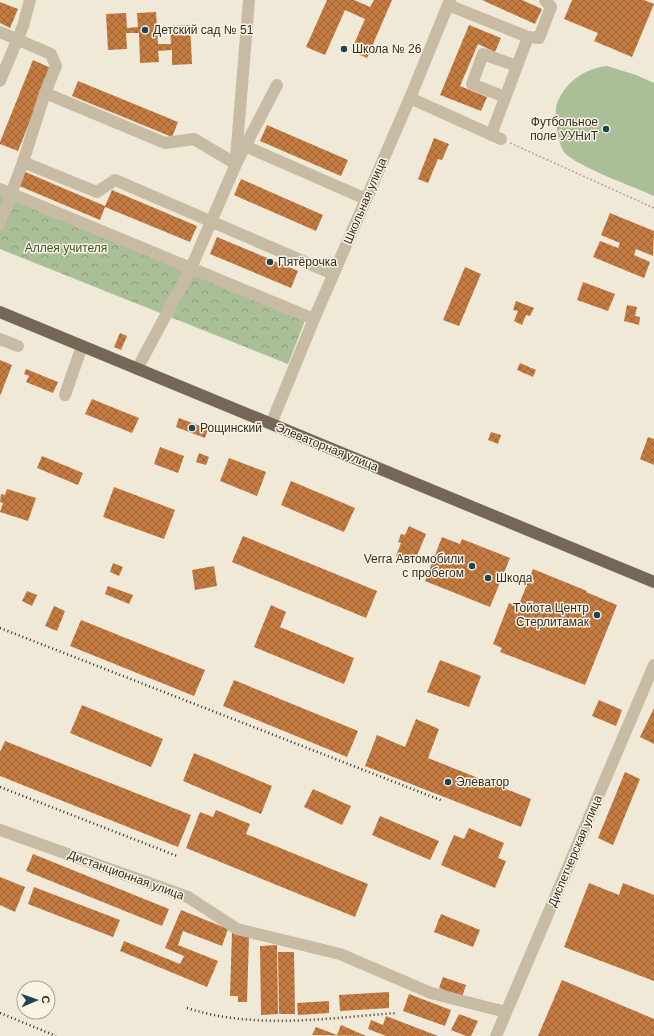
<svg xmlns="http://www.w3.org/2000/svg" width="654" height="1036" font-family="Arial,sans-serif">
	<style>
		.grass { fill: #aabe98 }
		.park { fill: url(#park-crowns) }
		.building { fill: url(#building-cross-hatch) }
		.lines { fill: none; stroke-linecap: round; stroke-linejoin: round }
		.path { stroke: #b3a58e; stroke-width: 1.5; stroke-dasharray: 2 2; stroke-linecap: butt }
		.minor { stroke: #c8bba4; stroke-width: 12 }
		.major { stroke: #756756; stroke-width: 12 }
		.rail { stroke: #332c25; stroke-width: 2.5; stroke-dasharray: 1 3; stroke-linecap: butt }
		.poi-dot { fill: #1c4553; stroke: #f8f3e3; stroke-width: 1.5 }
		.labels { text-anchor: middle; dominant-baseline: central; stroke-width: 3; stroke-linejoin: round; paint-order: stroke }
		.poi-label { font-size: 12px; fill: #332c25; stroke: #f8f3e3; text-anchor: start }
		.street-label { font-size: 12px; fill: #332c25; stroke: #f8f3e3 }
		.park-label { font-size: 12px; fill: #3b512a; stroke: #f8f3e3 }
	</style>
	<defs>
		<pattern id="park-crowns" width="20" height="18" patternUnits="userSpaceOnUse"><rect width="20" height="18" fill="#aabe98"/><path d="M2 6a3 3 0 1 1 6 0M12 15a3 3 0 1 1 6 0" fill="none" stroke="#8b9b7c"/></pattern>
		<pattern id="building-cross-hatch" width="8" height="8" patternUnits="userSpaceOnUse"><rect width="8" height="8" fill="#c47b42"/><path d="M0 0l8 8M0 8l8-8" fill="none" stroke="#a06537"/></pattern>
	</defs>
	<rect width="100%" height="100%" fill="#f0e9d7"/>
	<!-- grass -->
	<path class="grass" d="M607,66L636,75L654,83V196C635,187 575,166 564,152C560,146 558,136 557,129C556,119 554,107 559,99C568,80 587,68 607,66Z"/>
	<!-- park -->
	<polygon class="park" points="0,195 306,318 288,364 0,249"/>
	<!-- building -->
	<g class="building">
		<polygon points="327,0 354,0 370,7 374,0 392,0 367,58 351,51 365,19 345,10 325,55 306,47"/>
		<polygon points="482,0 522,0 542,9 535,24"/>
		<polygon points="572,0 644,0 654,4 632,57 594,41 598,33 564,19"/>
		<polygon points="0,2 18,9 10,28 0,23"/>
		<polygon points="156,12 158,44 171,44 170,26 190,25 192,64 172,65 172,50 158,51 159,62 140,63 139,33 126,33 127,49 108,50 106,14 126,13 127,28 138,27 137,13"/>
		<polygon points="469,25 501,38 495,52 478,44 460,86 487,97 481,111 440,95"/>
		<polygon points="33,60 51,68 18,151 0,144 0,142"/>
		<polygon points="78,81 178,122 172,137 72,96"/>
		<polygon points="267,125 348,160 341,176 260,141"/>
		<polygon points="434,138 449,144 442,160 438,159 428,183 418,179"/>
		<polygon points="23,171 105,206 112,190 197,226 190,242 105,207 100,220 17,185"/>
		<polygon points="241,179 323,215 316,231 234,195"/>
		<polygon points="610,213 654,231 653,256 636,249 634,255 650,262 644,278 593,257 600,241 618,248 620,243 601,235"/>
		<polygon points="217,237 298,271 291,288 210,254"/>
		<polygon points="465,267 481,274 459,326 443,320"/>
		<polygon points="583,282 615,294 608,311 577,300"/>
		<polygon points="516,301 534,308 530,316 526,315 522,325 514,321 518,311 513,310"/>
		<polygon points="627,305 637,307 635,316 640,317 639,325 624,321"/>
		<polygon points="120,333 127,336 121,350 114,347"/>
		<polygon points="0,360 12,365 0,396"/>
		<polygon points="520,363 536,370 533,377 517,370"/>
		<polygon points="26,369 58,382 53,393 26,382 29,376 24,374"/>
		<polygon points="92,399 139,418 132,433 85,414"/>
		<polygon points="179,418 208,429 205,438 176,427"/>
		<polygon points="491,432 501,435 498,444 488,440"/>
		<polygon points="648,437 654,439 654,465 640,459"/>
		<polygon points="160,447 184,456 178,473 154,464"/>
		<polygon points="199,453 209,457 206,465 196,462"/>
		<polygon points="42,456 83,473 78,485 37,468"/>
		<polygon points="229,458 266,472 257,496 220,481"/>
		<polygon points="291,481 355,508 344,532 281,505"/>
		<polygon points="114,487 175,510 164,539 103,517"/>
		<polygon points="7,489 36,498 28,521 0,512 3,503 0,502 1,494 5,495"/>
		<polygon points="409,526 426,534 414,563 396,556 401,543 398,542 401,534 405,535"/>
		<polygon points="243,536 377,591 366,618 232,562"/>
		<polygon points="442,537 460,544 462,539 510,558 490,607 425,581"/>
		<polygon points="113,563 123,567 119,576 110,572"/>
		<polygon points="214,566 217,586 195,590 192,570"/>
		<polygon points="533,569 587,591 586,592 617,605 585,685 500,652 502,648 493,644 509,603 518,607"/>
		<polygon points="108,586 133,595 129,604 105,594"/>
		<polygon points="27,591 37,595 32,606 22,601"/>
		<polygon points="271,605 286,612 280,627 354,658 344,684 254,647"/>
		<polygon points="54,606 65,611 57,631 45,626"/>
		<polygon points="81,620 205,670 194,696 70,646"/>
		<polygon points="440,660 481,676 469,707 427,692"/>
		<polygon points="234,680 358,731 347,757 223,706"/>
		<polygon points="599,700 622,710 616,726 592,716"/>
		<polygon points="82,705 163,739 151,767 70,733"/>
		<polygon points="654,708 654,744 640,737"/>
		<polygon points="416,719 439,729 428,758 531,799 521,827 365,766 377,735 405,747"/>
		<polygon points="5,741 191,815 178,847 0,776 0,752"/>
		<polygon points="194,753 272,786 261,814 183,781"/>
		<polygon points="625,772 640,779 613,845 598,838"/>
		<polygon points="313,789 351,806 342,825 304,807"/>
		<polygon points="216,810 250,824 246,834 368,884 355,917 186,848 200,812 213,817"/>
		<polygon points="380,816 439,841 430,860 372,835"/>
		<polygon points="469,828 504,843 498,858 506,861 495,888 441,865 454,835 464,839"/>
		<polygon points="33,854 169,909 162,926 26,871"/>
		<polygon points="0,877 25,887 15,912 0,905"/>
		<polygon points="589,883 619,895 623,883 654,895 654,981 564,947"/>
		<polygon points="34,887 120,920 113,937 28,904"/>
		<polygon points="181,910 228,929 222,946 183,931 178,945 218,961 207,987 120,951 124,941 180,964 184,956 165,948"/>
		<polygon points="441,914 480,930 473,947 434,932"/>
		<polygon points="232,933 249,936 247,1002 238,1002 238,996 230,996"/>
		<polygon points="277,945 278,1014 261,1015 260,946"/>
		<polygon points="278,952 294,952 295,1014 279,1014"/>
		<polygon points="443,977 466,985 462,997 439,988"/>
		<polygon points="562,980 654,1019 654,1036 538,1036"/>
		<polygon points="389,992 389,1008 340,1011 339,995"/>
		<polygon points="409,994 451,1010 445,1026 403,1011"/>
		<polygon points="329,1001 329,1013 298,1015 297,1003"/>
		<polygon points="459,1014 478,1021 471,1036 466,1036 451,1030"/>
		<polygon points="386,1016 438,1036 386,1036 368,1029 371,1020 383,1025"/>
		<polygon points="341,1025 366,1036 312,1035 316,1027 337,1035"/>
	</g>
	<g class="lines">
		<!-- path -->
		<polyline class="path" points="510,143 654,208"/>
		<!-- minor -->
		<g class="minor">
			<polyline points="448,5 528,37"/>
			<polyline points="0,32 51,54 56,66 45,93 23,162 0,224"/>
			<polyline points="0,81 23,26 30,0"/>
			<polyline points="45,93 165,143 194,139 236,164"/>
			<polyline points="505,97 472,84 483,54 517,66"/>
			<polyline points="410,98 501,139"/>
			<polyline points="491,135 528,37 539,38 551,7 545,0"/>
			<polyline points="245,146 366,199"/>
			<polyline points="236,158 249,0"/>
			<polyline points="23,162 97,192 115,180 333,274"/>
			<polyline points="0,189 314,319"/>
			<polyline points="0,339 18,346"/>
			<polyline points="137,369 191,268 236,164 277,85"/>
			<polyline points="65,395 82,346"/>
			<polyline points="271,424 314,319 410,98 450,0"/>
			<polyline points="0,830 188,897 237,929 340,954 431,993 506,1012"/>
			<polyline points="496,1036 654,665"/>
		</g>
		<!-- major -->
		<polyline class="major" points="0,312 654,582"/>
		<!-- rail -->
		<g class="rail">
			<polyline points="0,628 443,801"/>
			<polyline points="0,787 177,856"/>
			<path d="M187,1008C255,1030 327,1018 397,1013"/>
			<polyline points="0,1013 56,1036"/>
		</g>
	</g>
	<!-- markers -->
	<g class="poi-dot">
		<circle cx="145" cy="30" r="4"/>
		<circle cx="344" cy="49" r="4"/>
		<circle cx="606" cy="129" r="4"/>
		<circle cx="270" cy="262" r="4"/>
		<circle cx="192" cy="428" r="4"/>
		<circle cx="472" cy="566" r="4"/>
		<circle cx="488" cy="578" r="4"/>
		<circle cx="597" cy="615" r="4"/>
		<circle cx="448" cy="782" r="4"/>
	</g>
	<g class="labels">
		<!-- poi labels -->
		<g class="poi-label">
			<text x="153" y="30">Детский сад № 51</text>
			<text x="352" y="49">Школа № 26</text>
			<text x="598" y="122" text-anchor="end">Футбольное<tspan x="598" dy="14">поле УУНиТ</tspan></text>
			<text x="278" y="262">Пятёрочка</text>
			<text x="200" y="428">Рощинский</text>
			<text x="464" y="559" text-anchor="end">Verra Автомобили<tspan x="464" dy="14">с пробегом</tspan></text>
			<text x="496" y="578">Шкода</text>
			<text x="589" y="608" text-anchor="end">Тойота Центр<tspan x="589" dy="14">Стерлитамак</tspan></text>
			<text x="456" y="782">Элеватор</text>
		</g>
		<!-- street labels -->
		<g class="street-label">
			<text transform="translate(365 201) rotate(-67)">Школьная улица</text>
			<text transform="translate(327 447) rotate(22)">Элеваторная улица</text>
			<text transform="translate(575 851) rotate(-67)">Диспетчерская улица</text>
			<text transform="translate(126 875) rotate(20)">Дистанционная улица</text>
		</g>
		<!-- park labels -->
		<g class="park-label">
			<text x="66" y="248">Аллея учителя</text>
		</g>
	</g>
	<!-- north arrow -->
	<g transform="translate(36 1000) rotate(88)"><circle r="19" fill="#f8f3e3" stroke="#a9a397"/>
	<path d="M0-3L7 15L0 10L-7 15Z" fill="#1c4553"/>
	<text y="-6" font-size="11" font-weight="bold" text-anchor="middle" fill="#332c25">С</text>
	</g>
</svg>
